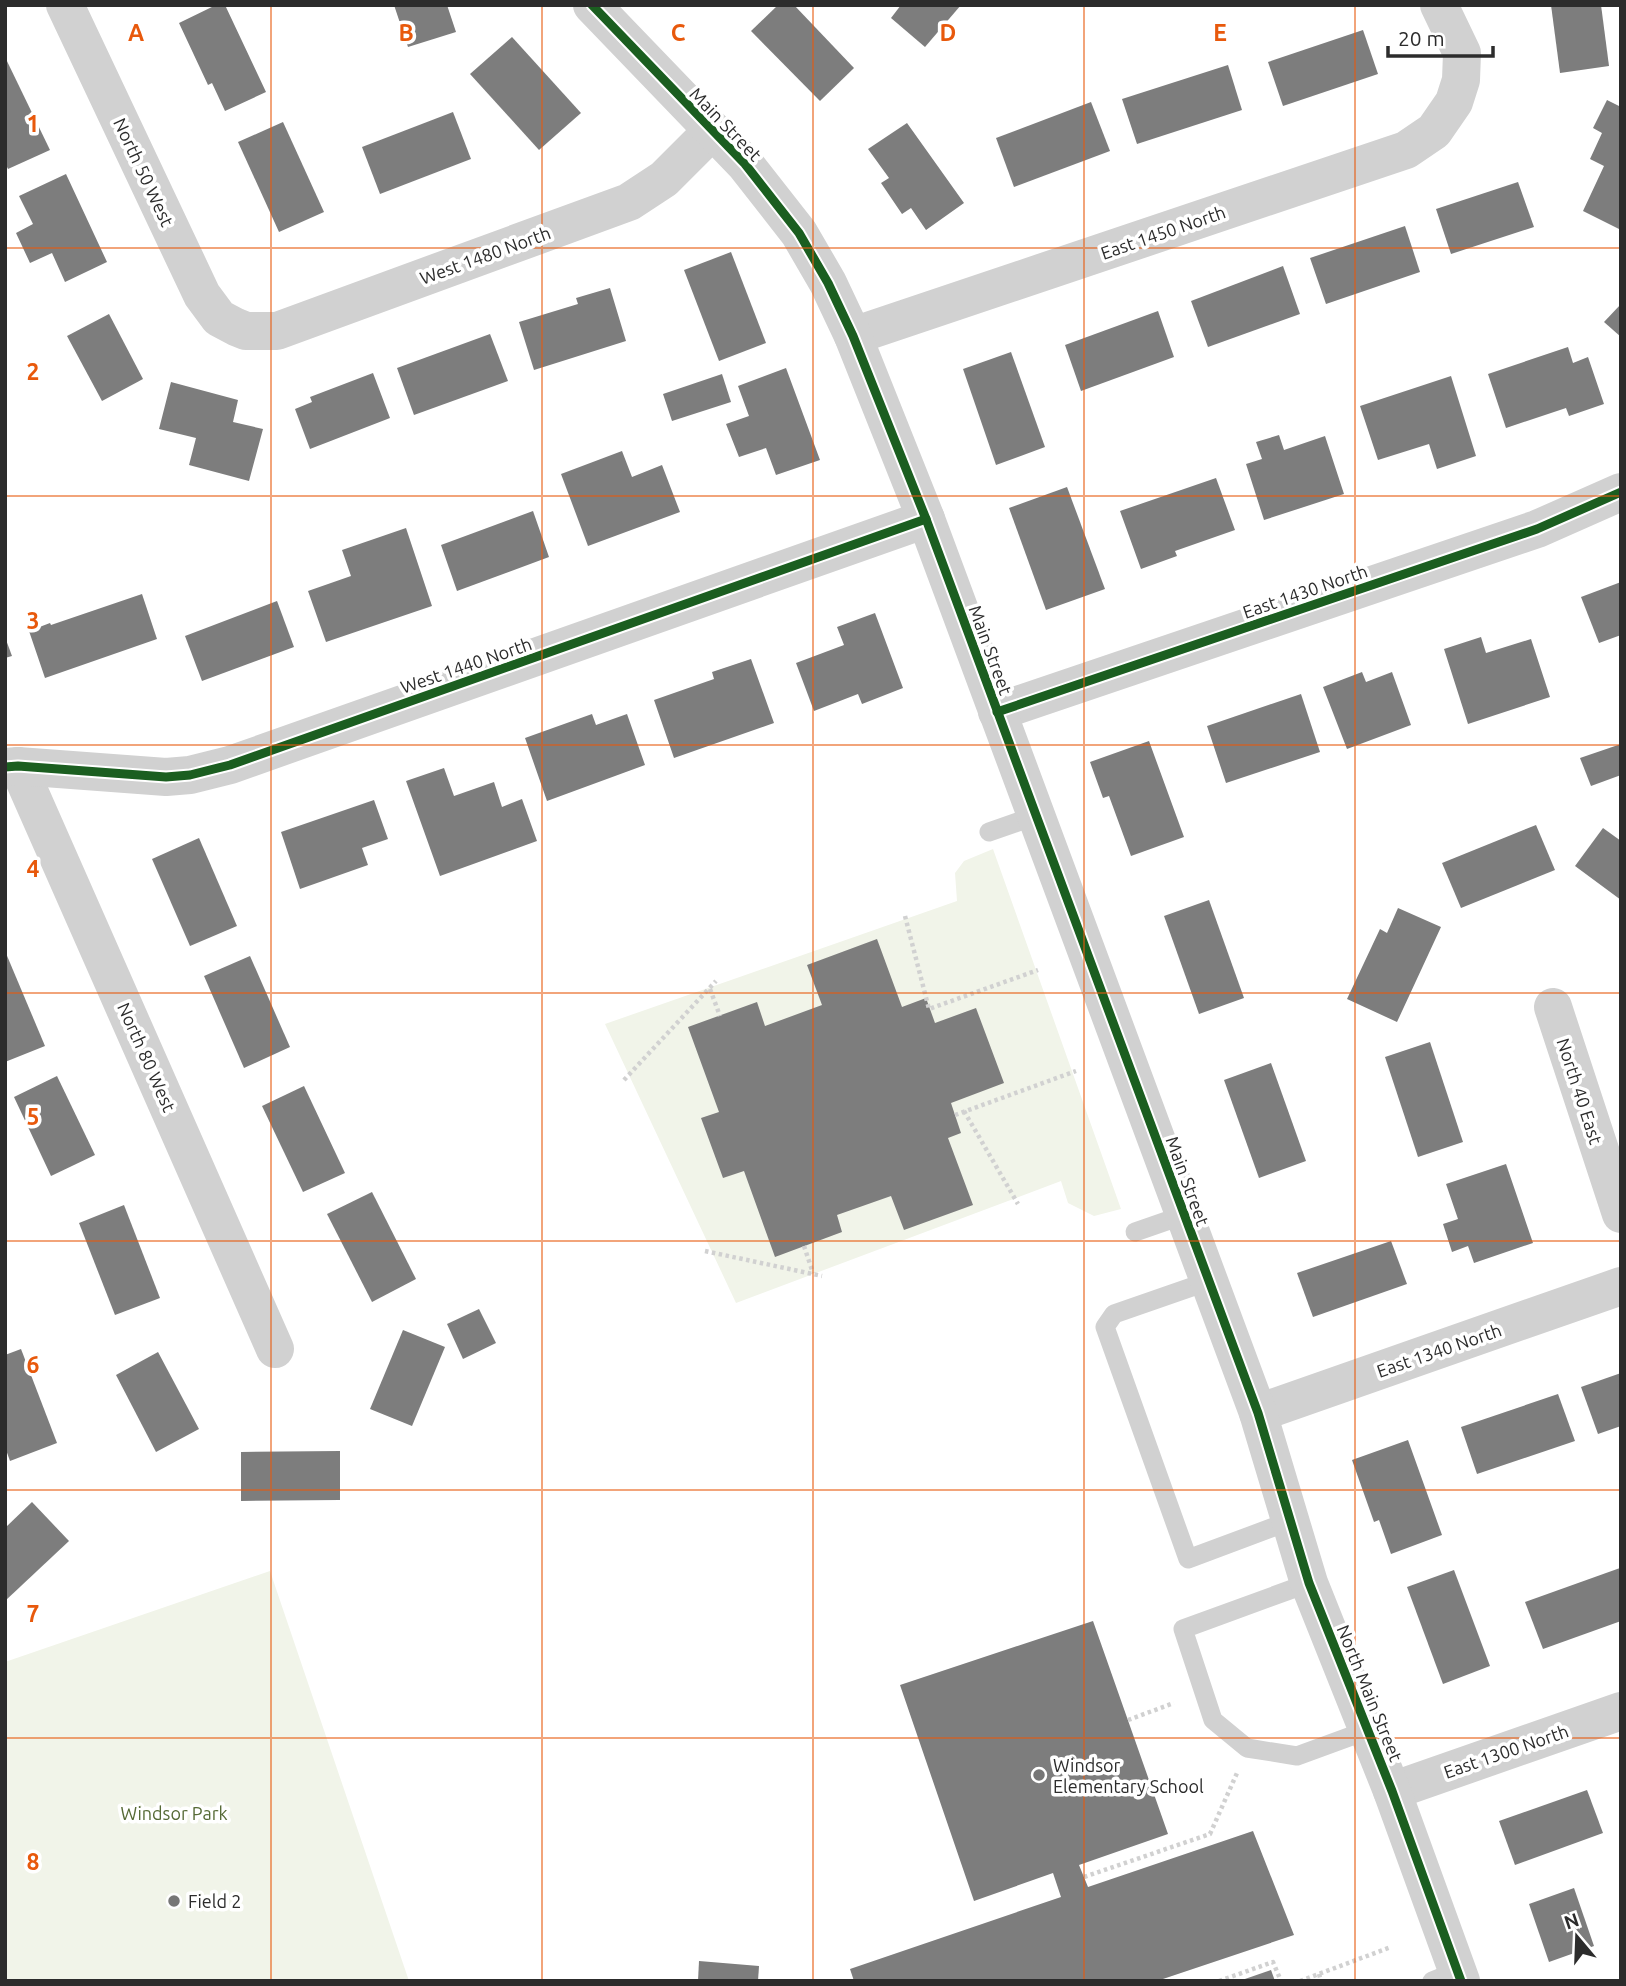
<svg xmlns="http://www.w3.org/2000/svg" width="1626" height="1986" font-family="Ubuntu,sans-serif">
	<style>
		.green { fill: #f1f4e9 }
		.building { fill: #7d7d7d }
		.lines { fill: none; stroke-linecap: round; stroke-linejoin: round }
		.path { stroke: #d1d1d1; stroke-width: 4.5; stroke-dasharray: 3.5 3.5; stroke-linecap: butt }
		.service { stroke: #d1d1d1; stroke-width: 19 }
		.minor { stroke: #d1d1d1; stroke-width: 38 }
		.tertiary { stroke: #d1d1d1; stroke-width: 38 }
		.cycleway-casing { stroke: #fff; stroke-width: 13 }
		.cycleway { stroke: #1b5e20; stroke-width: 9 }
		.grid { fill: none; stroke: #e8590c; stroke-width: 2; stroke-opacity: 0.55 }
		.poi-dot { fill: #767676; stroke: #fff; stroke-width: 2.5 }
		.labels { text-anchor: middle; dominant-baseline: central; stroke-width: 7; stroke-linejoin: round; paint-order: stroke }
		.street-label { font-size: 18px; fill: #2c2c2c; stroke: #fff }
		.poi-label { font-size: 18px; fill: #2c2c2c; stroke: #fff; text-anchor: start }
		.park-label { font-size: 18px; fill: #566a36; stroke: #fff }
		.grid-label { font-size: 23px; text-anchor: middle; font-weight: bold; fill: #e8590c; stroke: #fff; stroke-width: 7; stroke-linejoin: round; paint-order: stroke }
	</style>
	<rect width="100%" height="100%" fill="#fff"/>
	<!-- green -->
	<g class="green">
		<polygon points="993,849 1121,1209 1094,1216 1068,1203 1061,1181 736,1303 605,1024 957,901 955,873 964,861"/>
		<polygon points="270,1571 409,1981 5,1981 5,1662"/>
	</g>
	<!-- building -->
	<g class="building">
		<polygon points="216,5 225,5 266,92 225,111 212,83 208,85 179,23"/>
		<polygon points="394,5 447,5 456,32 408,47"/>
		<polygon points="778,5 794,5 854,68 820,101 751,31"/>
		<polygon points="901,5 961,5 925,47 891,18"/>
		<polygon points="1551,5 1601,5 1609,66 1560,73"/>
		<polygon points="1363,30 1378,74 1283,106 1268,62"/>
		<polygon points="512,37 581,113 539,150 470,74"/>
		<polygon points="5,57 50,150 8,169 5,163"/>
		<polygon points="1228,65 1242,110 1137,144 1122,99"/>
		<polygon points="1607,100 1621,107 1621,230 1583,211 1604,166 1590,159 1602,133 1593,128"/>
		<polygon points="1091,102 1110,151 1014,187 996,138"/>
		<polygon points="453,112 471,159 380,194 362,147"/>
		<polygon points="283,122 324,212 279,232 238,142"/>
		<polygon points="907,123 964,203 926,230 911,208 902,214 881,183 889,178 868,149"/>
		<polygon points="66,174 107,262 65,282 52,253 30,263 16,233 33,224 19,196"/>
		<polygon points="1518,182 1534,227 1451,254 1436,209"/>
		<polygon points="1405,226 1420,272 1326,304 1310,258"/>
		<polygon points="731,252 766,343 719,361 684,270"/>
		<polygon points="1283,266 1300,314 1208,347 1191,301"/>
		<polygon points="610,288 626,341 534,370 519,322 578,304 576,298"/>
		<polygon points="1621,304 1621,337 1604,322"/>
		<polygon points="1158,311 1174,357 1081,391 1065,345"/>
		<polygon points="109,314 143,379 102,401 67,336"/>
		<polygon points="490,334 508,381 414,415 397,368"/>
		<polygon points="1568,347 1573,363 1588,357 1604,404 1569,416 1566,408 1506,428 1488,374"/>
		<polygon points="1011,352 1045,447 996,465 963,369"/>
		<polygon points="786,368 820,460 776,475 766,448 739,457 726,424 749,416 738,386"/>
		<polygon points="373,373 390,418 310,449 295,409 312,402 310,397"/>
		<polygon points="722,374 731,402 672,421 663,394"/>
		<polygon points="1451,376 1476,456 1437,469 1429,444 1378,460 1360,406"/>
		<polygon points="171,382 238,400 233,422 263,429 249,481 189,465 196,438 159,429"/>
		<polygon points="1279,435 1284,450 1325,436 1344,494 1264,520 1246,464 1262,459 1256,442"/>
		<polygon points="622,451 632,477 662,465 680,512 588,546 561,474"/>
		<polygon points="1216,478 1235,530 1175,551 1177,556 1141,569 1120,511"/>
		<polygon points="1067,487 1105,589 1046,610 1009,508"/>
		<polygon points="533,511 549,557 457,591 441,545"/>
		<polygon points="406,528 432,606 326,642 308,591 351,576 342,550"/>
		<polygon points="1621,582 1621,635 1599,643 1581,597"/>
		<polygon points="142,594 157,639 45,678 29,631 50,623 51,625"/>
		<polygon points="277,601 294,647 202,681 185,636"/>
		<polygon points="875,613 903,688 862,704 858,694 814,711 796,663 844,645 837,627"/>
		<polygon points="5,637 12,656 5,658"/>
		<polygon points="1481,637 1486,653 1531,639 1550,697 1468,724 1444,649"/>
		<polygon points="751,659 774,723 674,758 654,700 714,679 712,672"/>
		<polygon points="1362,672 1366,682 1392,672 1411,725 1347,749 1323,687"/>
		<polygon points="1301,694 1320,752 1226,783 1207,726"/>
		<polygon points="592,714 596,725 627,714 645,765 547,801 525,738"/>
		<polygon points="1149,741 1184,837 1131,856 1109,796 1103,798 1090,762"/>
		<polygon points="1621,744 1621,775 1591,786 1580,758"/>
		<polygon points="444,768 454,796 494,782 502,807 522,799 537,841 440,876 406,781"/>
		<polygon points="374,800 388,839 362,848 368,865 300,889 281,832"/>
		<polygon points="1536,825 1555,870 1461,908 1442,863"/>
		<polygon points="1603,828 1621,841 1621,900 1575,866"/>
		<polygon points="199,838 237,926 190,946 152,859"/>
		<polygon points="1209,900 1244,998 1199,1014 1164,916"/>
		<polygon points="1398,908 1441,927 1397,1022 1347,999 1380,929 1387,933"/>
		<polygon points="877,939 902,1007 926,998 935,1023 976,1008 1004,1083 951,1103 961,1133 948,1138 973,1205 904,1230 891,1196 837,1215 842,1232 775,1257 744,1171 723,1178 701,1118 719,1112 688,1027 757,1002 765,1026 822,1005 807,965"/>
		<polygon points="5,951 45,1046 5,1062"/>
		<polygon points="250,956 290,1047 244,1068 204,976"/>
		<polygon points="1430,1042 1463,1142 1418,1157 1385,1057"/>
		<polygon points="1271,1063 1306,1161 1259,1178 1224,1080"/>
		<polygon points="57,1076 95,1155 51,1176 14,1097"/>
		<polygon points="304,1086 345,1173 303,1192 262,1106"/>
		<polygon points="1506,1164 1533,1243 1474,1263 1468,1246 1452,1252 1443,1224 1458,1219 1446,1184"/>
		<polygon points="372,1192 416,1279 372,1302 327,1214"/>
		<polygon points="124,1205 160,1298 115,1315 79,1223"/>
		<polygon points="1391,1241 1407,1284 1313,1317 1297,1273"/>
		<polygon points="479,1309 496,1343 463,1359 447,1324"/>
		<polygon points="403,1330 445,1347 412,1426 370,1409"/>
		<polygon points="21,1349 57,1443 10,1461 5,1447 5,1355"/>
		<polygon points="158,1352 199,1429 156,1452 116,1375"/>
		<polygon points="1621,1373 1621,1426 1598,1434 1581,1387"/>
		<polygon points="1558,1394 1575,1441 1477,1474 1461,1427"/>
		<polygon points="1408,1440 1442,1535 1391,1554 1379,1520 1374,1522 1352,1460"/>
		<polygon points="340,1451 340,1500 241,1501 241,1452"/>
		<polygon points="32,1502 69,1541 5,1601 5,1528"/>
		<polygon points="1620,1568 1621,1621 1543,1649 1525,1602"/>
		<polygon points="1454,1570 1490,1666 1443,1684 1407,1587"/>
		<polygon points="1093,1621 1168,1834 1079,1865 1088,1887 1253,1831 1294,1935 1157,1981 854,1981 850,1969 1061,1897 1053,1873 974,1901 900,1685"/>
		<polygon points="1587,1790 1603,1833 1515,1865 1499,1821"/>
		<polygon points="1574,1888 1594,1946 1549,1962 1529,1904"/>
		<polygon points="699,1961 759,1966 758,1981 698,1981"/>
		<polygon points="1271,1970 1275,1981 1242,1981 1242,1980"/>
	</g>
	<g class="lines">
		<!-- path -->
		<g class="path">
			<polyline points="905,916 929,1009 1038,970"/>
			<polyline points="710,989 720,1016"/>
			<polyline points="624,1080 716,981"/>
			<polyline points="964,1111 1018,1204"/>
			<polyline points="955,1115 1076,1071"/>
			<polyline points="804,1246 813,1273"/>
			<polyline points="705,1251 822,1276"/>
			<polyline points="1128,1720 1174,1703"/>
			<polyline points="1084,1877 1210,1834 1237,1773"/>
			<polyline points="1319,1974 1321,1981"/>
			<polyline points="1219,1981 1273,1962 1281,1981"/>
			<polyline points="1300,1981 1391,1947"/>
		</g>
		<!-- service -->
		<g class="service">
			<polyline points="989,832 1035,816"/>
			<polyline points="1135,1232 1184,1215"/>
			<polyline points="1209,1281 1114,1314 1105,1327 1188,1559 1290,1521"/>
			<polyline points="1309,1583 1183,1629 1213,1720 1247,1748 1297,1756 1368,1730"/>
			<polyline points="1432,1981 1457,1971"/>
		</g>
		<!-- minor -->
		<g class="minor">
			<polyline points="65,5 202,295 219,318 236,327 246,331 277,331 629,202 664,179 712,131"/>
			<polyline points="853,336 1406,150 1434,131 1454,102 1461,80 1462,53 1439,5"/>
			<polyline points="997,712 1537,529 1621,492"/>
			<polyline points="18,766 275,1349"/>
			<polyline points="5,767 18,766 166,777 190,775 230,765 926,519"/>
			<polyline points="1553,1007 1621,1214"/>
			<polyline points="1258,1413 1621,1286"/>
			<polyline points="1392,1791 1621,1711"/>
		</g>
		<!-- tertiary -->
		<polyline class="tertiary" points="592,5 745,164 799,233 828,283 853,336 926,519 1258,1413 1309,1583 1392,1791 1461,1981"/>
		<!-- cycleway casing -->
		<g class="cycleway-casing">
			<g id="cycleway">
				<polyline points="592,5 745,164 799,233 828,283 853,336 926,519 1258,1413 1309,1583 1392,1791 1461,1981"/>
				<polyline points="997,712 1537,529 1621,492"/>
				<polyline points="5,767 18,766 166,777 190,775 230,765 926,519"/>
			</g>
		</g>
		<!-- cycleway -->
		<use href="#cycleway" class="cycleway"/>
	</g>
	<!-- grid -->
	<path class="grid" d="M271,5V1981M542,5V1981M813,5V1981M1084,5V1981M1355,5V1981M5,248H1621M5,496H1621M5,745H1621M5,993H1621M5,1241H1621M5,1490H1621M5,1738H1621"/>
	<!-- markers -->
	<g class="poi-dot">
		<circle cx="1039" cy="1775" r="7"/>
		<circle cx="174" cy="1901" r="7"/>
	</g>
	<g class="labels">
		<!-- street labels -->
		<g class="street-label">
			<text transform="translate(726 124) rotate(46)">Main Street</text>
			<text transform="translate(144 172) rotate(65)">North 50 West</text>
			<text transform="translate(1163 232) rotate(-19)">East 1450 North</text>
			<text transform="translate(485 255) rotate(-20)">West 1480 North</text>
			<text transform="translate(1305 591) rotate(-19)">East 1430 North</text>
			<text transform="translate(991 650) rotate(70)">Main Street</text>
			<text transform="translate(466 665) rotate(-19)">West 1440 North</text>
			<text transform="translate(147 1057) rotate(66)">North 80 West</text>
			<text transform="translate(1580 1091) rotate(72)">North 40 East</text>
			<text transform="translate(1188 1181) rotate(70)">Main Street</text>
			<text transform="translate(1439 1350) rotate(-19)">East 1340 North</text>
			<text transform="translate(1370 1693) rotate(68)">North Main Street</text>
			<text transform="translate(1506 1751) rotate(-19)">East 1300 North</text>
		</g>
		<!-- poi labels -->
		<g class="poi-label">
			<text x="1053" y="1765">Windsor<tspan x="1053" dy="21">Elementary School</tspan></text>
			<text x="188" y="1901">Field 2</text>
		</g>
		<!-- park labels -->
		<g class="park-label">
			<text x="174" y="1813">Windsor Park</text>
		</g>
	</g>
	<g class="grid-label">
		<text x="136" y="41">A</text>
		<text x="406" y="41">B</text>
		<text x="678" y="41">C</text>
		<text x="948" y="41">D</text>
		<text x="1220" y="41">E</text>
		<text x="33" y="132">1</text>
		<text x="33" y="380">2</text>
		<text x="33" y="629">3</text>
		<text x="33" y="877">4</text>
		<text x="33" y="1125">5</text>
		<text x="33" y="1373">6</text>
		<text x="33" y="1622">7</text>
		<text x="33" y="1870">8</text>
	</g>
	<!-- border -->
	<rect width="1626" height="1986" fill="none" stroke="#2c2c2c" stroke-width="14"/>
	<!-- north arrow -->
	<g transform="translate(1577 1937) rotate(341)" stroke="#ffffff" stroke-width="5" paint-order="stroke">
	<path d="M0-5L12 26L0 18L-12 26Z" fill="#2c2c2c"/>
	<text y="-10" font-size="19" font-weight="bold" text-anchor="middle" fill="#2c2c2c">N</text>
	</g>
	<!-- scale -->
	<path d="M1388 46v10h105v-10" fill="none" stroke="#2c2c2c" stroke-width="3.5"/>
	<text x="1398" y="46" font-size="21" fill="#2c2c2c" stroke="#ffffff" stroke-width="5" paint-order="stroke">20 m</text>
</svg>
